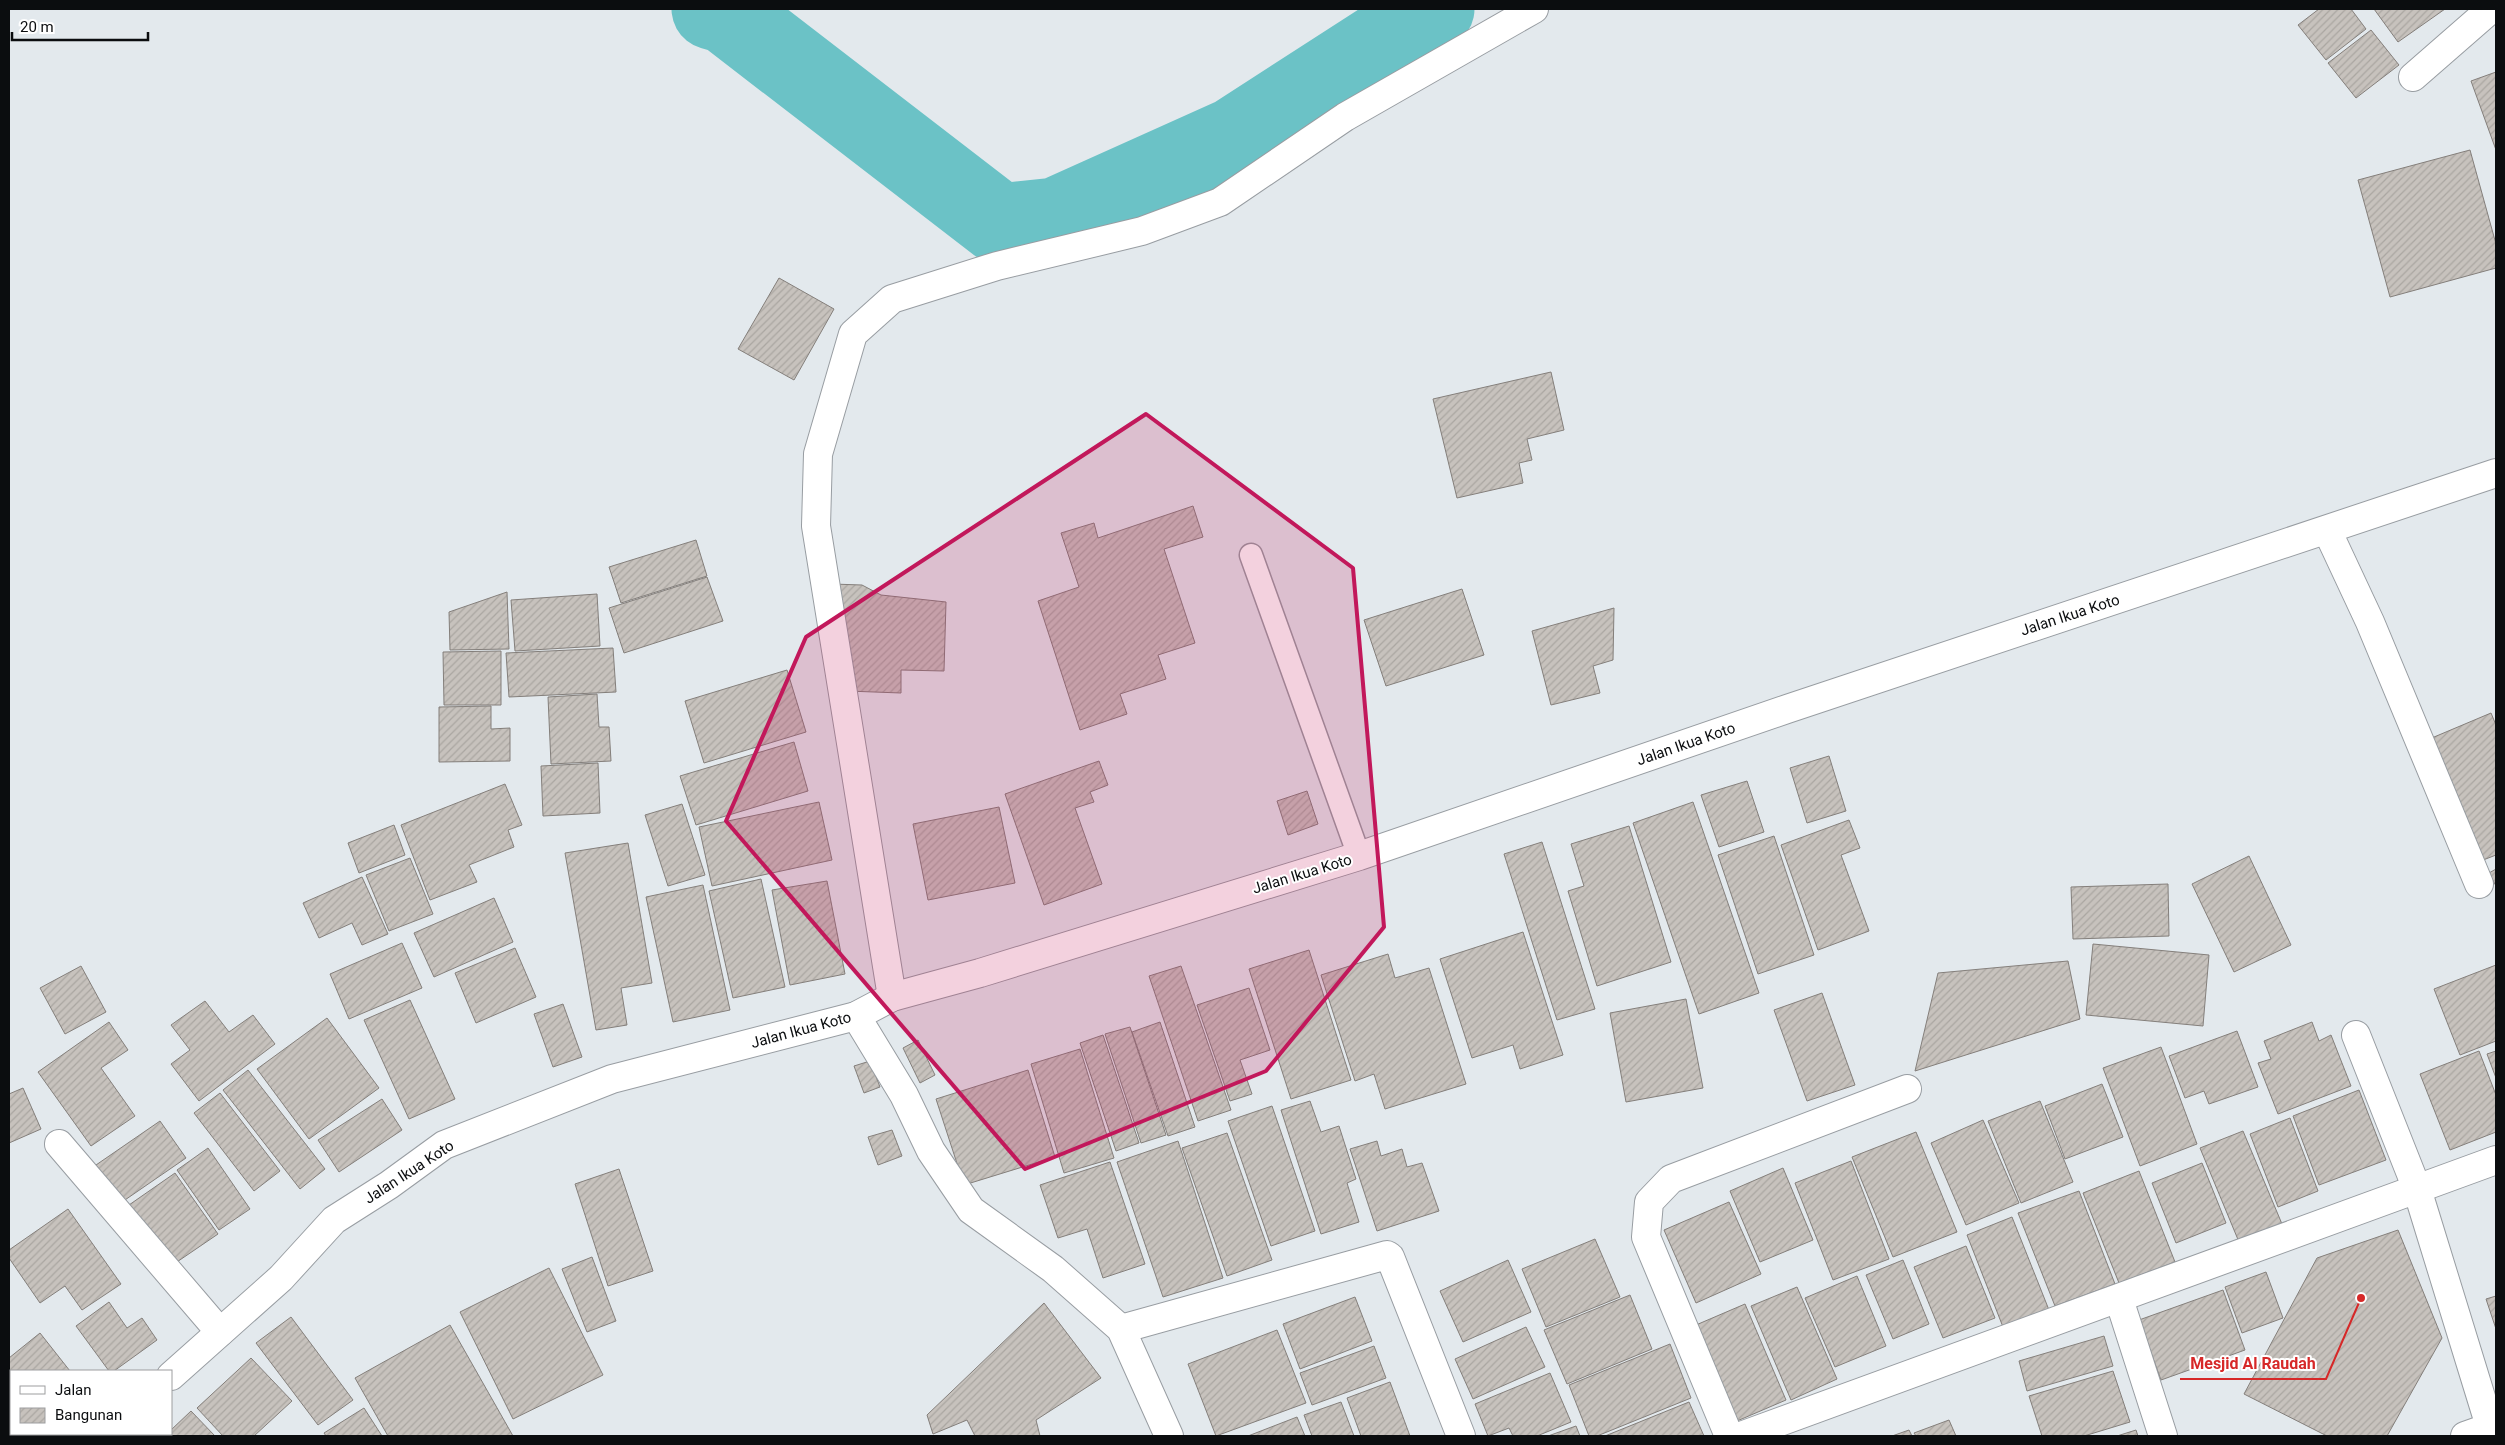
<svg xmlns="http://www.w3.org/2000/svg" width="2505" height="1445" font-family="Roboto,sans-serif">
	<style>
		.lines { fill: none; stroke-linecap: round; stroke-linejoin: round }
		.river { stroke: #6bc2c6; stroke-width: 81 }
		.building { fill: url(#building-hatch); stroke: #847f7b }
		.lane-casing { stroke: #989da2; stroke-width: 25 }
		.street-casing { stroke: #989da2; stroke-width: 30 }
		.secondary-casing { stroke: #989da2; stroke-width: 30 }
		.lane { stroke: #fff; stroke-width: 22 }
		.street { stroke: #fff; stroke-width: 28 }
		.secondary { stroke: #fff; stroke-width: 28 }
		.marked { fill: #c2185b; fill-opacity: 0.2; stroke: #c2185b; stroke-width: 4; stroke-linejoin: round }
		.labels { text-anchor: middle; dominant-baseline: central; stroke-width: 4; stroke-linejoin: round; paint-order: stroke }
		.street-label { font-size: 15px; fill: #0b0d0f; stroke: #fff }
		.leader { fill: none; stroke: #d62828; stroke-width: 2 }
		.callout-dot { fill: #d62828; stroke: #fff; stroke-width: 2 }
		.callout-label { font-size: 16px; text-anchor: middle; font-weight: bold; fill: #d62828; stroke: #fff; stroke-width: 4; stroke-linejoin: round; paint-order: stroke }
	</style>
	<defs>
		<pattern id="building-hatch" width="6" height="6" patternUnits="userSpaceOnUse" patternTransform="scale(1.25)"><rect width="6" height="6" fill="#c7c2bd"/><path d="M-1 1l2-2M0 6l6-6M5 7l2-2" fill="none" stroke="#aaa6a1"/></pattern>
	</defs>
	<rect width="100%" height="100%" fill="#e3e9ed"/>
	<g class="lines">
		<!-- river -->
		<polyline class="river" points="712,9 726,13 1000,224 1056,218 1234,138 1434,9"/>
	</g>
	<!-- building -->
	<g class="building">
		<polygon points="2319,9 2351,9 2366,29 2326,60 2298,25"/>
		<polygon points="2374,9 2445,9 2398,42"/>
		<polygon points="2371,30 2399,65 2356,98 2328,63"/>
		<polygon points="2496,72 2496,150 2471,81"/>
		<polygon points="2470,150 2496,244 2496,268 2390,297 2358,180"/>
		<polygon points="779,278 834,309 794,380 738,349"/>
		<polygon points="1551,372 1564,430 1527,439 1532,460 1519,463 1523,483 1457,498 1433,399"/>
		<polygon points="1193,506 1203,537 1164,549 1195,643 1158,655 1166,679 1120,694 1127,714 1080,730 1038,601 1079,587 1061,533 1094,523 1098,538"/>
		<polygon points="696,540 707,576 621,603 609,567"/>
		<polygon points="707,577 723,621 624,653 609,608"/>
		<polygon points="832,584 862,585 881,595 946,602 944,671 901,670 901,693 847,691"/>
		<polygon points="1462,589 1484,655 1386,686 1364,620"/>
		<polygon points="507,592 509,649 450,650 449,612"/>
		<polygon points="597,594 600,646 515,651 511,600"/>
		<polygon points="1614,608 1613,660 1593,666 1600,693 1551,705 1532,631"/>
		<polygon points="613,648 616,692 509,697 506,653"/>
		<polygon points="501,651 501,705 444,705 443,652"/>
		<polygon points="787,670 806,732 704,763 685,701"/>
		<polygon points="597,694 599,727 609,727 611,761 551,764 548,697"/>
		<polygon points="491,706 491,729 510,728 510,761 439,762 439,707"/>
		<polygon points="2491,713 2496,725 2496,855 2478,862 2427,740"/>
		<polygon points="794,742 808,791 696,825 680,776"/>
		<polygon points="1829,756 1846,811 1807,823 1790,768"/>
		<polygon points="1099,761 1108,785 1090,792 1094,802 1075,808 1102,884 1044,905 1005,794"/>
		<polygon points="598,763 600,813 543,816 541,766"/>
		<polygon points="1747,781 1764,832 1719,847 1701,795"/>
		<polygon points="505,784 522,825 508,830 514,847 469,865 477,882 430,900 401,825"/>
		<polygon points="1307,791 1318,824 1288,835 1277,801"/>
		<polygon points="819,802 832,860 712,886 699,827"/>
		<polygon points="1693,802 1759,993 1699,1014 1633,823"/>
		<polygon points="682,804 705,875 668,886 645,815"/>
		<polygon points="999,807 1015,883 928,900 913,824"/>
		<polygon points="1849,820 1860,848 1841,855 1869,931 1818,950 1781,845"/>
		<polygon points="394,825 405,855 359,873 348,843"/>
		<polygon points="1629,826 1671,962 1597,986 1568,891 1584,886 1571,844"/>
		<polygon points="1774,836 1814,955 1758,974 1718,855"/>
		<polygon points="1542,842 1595,1009 1557,1020 1504,854"/>
		<polygon points="628,843 652,983 621,988 627,1025 596,1030 565,853"/>
		<polygon points="2249,856 2291,945 2234,972 2192,884"/>
		<polygon points="410,858 433,914 389,931 366,875"/>
		<polygon points="2496,869 2496,886 2489,873"/>
		<polygon points="362,877 388,934 362,945 352,923 319,938 303,903"/>
		<polygon points="761,879 785,987 733,998 709,891"/>
		<polygon points="827,881 845,974 790,985 772,890"/>
		<polygon points="2168,884 2169,936 2073,939 2071,887"/>
		<polygon points="703,885 730,1010 673,1022 646,897"/>
		<polygon points="494,898 513,942 434,977 414,933"/>
		<polygon points="1523,932 1563,1055 1520,1069 1513,1045 1472,1058 1440,959"/>
		<polygon points="402,943 422,988 349,1019 330,974"/>
		<polygon points="2093,944 2209,955 2203,1026 2086,1015"/>
		<polygon points="515,948 536,997 476,1023 455,973"/>
		<polygon points="1309,950 1351,1080 1291,1099 1249,969"/>
		<polygon points="1388,954 1395,978 1429,968 1466,1084 1385,1109 1374,1074 1355,1081 1321,975"/>
		<polygon points="2068,961 2080,1019 1915,1071 1938,973"/>
		<polygon points="2496,965 2496,1041 2460,1055 2434,989"/>
		<polygon points="81,966 106,1012 65,1034 40,988"/>
		<polygon points="1181,966 1231,1110 1198,1121 1149,976"/>
		<polygon points="1249,988 1270,1050 1240,1060 1252,1094 1230,1101 1197,1005"/>
		<polygon points="1822,993 1855,1085 1807,1101 1774,1010"/>
		<polygon points="1686,999 1703,1088 1626,1102 1610,1013"/>
		<polygon points="410,1000 455,1099 409,1119 364,1020"/>
		<polygon points="205,1001 229,1032 253,1015 275,1044 199,1101 171,1064 190,1050 171,1025"/>
		<polygon points="563,1004 582,1057 553,1067 534,1014"/>
		<polygon points="327,1018 379,1088 309,1139 257,1069"/>
		<polygon points="109,1022 128,1050 101,1068 135,1116 91,1146 38,1072"/>
		<polygon points="1160,1022 1195,1127 1168,1136 1132,1032"/>
		<polygon points="2312,1022 2319,1041 2331,1035 2351,1086 2278,1114 2258,1063 2271,1059 2264,1041"/>
		<polygon points="1130,1027 1166,1135 1141,1143 1105,1034"/>
		<polygon points="2237,1031 2258,1087 2209,1104 2204,1091 2185,1098 2169,1056"/>
		<polygon points="1103,1035 1139,1143 1116,1151 1080,1043"/>
		<polygon points="918,1040 935,1075 920,1083 903,1048"/>
		<polygon points="2161,1047 2197,1144 2140,1166 2103,1068"/>
		<polygon points="1080,1049 1114,1158 1064,1173 1031,1064"/>
		<polygon points="2479,1051 2496,1095 2496,1132 2450,1150 2420,1074"/>
		<polygon points="2496,1051 2496,1078 2487,1054"/>
		<polygon points="870,1061 880,1087 864,1093 854,1066"/>
		<polygon points="248,1070 325,1169 300,1189 223,1090"/>
		<polygon points="1028,1070 1055,1157 964,1185 936,1099"/>
		<polygon points="2102,1084 2123,1137 2065,1159 2045,1106"/>
		<polygon points="23,1088 41,1129 9,1143 9,1094"/>
		<polygon points="2359,1090 2386,1160 2319,1185 2293,1116"/>
		<polygon points="220,1093 280,1171 254,1191 194,1113"/>
		<polygon points="382,1099 402,1130 339,1172 318,1140"/>
		<polygon points="1310,1101 1321,1132 1339,1126 1356,1179 1347,1183 1359,1222 1321,1234 1281,1110"/>
		<polygon points="2040,1101 2073,1182 2021,1203 1988,1121"/>
		<polygon points="1272,1106 1315,1231 1271,1246 1228,1121"/>
		<polygon points="2290,1118 2318,1191 2278,1207 2250,1134"/>
		<polygon points="1983,1120 2019,1203 1966,1225 1931,1143"/>
		<polygon points="160,1121 186,1158 122,1202 96,1165"/>
		<polygon points="892,1130 902,1156 878,1165 868,1137"/>
		<polygon points="2243,1131 2282,1224 2239,1242 2200,1148"/>
		<polygon points="1916,1132 1957,1232 1893,1257 1852,1157"/>
		<polygon points="1227,1133 1272,1260 1227,1276 1182,1148"/>
		<polygon points="1178,1141 1223,1278 1163,1297 1117,1162"/>
		<polygon points="1377,1141 1381,1156 1402,1149 1407,1167 1422,1163 1439,1211 1377,1231 1350,1149"/>
		<polygon points="208,1148 250,1209 219,1230 177,1170"/>
		<polygon points="1851,1161 1889,1259 1833,1280 1795,1183"/>
		<polygon points="1110,1162 1145,1264 1103,1278 1087,1229 1058,1238 1040,1185"/>
		<polygon points="2202,1163 2226,1223 2176,1243 2152,1183"/>
		<polygon points="1783,1168 1813,1240 1760,1262 1730,1191"/>
		<polygon points="619,1169 653,1271 608,1286 575,1184"/>
		<polygon points="2139,1171 2175,1262 2119,1283 2083,1193"/>
		<polygon points="175,1173 218,1234 171,1266 129,1205"/>
		<polygon points="2079,1191 2115,1284 2055,1306 2018,1213"/>
		<polygon points="1729,1202 1761,1274 1696,1303 1664,1230"/>
		<polygon points="68,1209 121,1284 82,1310 65,1286 40,1303 9,1258 9,1250"/>
		<polygon points="2012,1217 2049,1310 2003,1327 1967,1235"/>
		<polygon points="2398,1230 2442,1338 2387,1436 2327,1436 2244,1394 2317,1258"/>
		<polygon points="1595,1239 1620,1297 1546,1327 1522,1269"/>
		<polygon points="1966,1246 1995,1318 1943,1338 1914,1267"/>
		<polygon points="592,1257 616,1321 587,1332 562,1269"/>
		<polygon points="1508,1260 1531,1312 1463,1342 1440,1291"/>
		<polygon points="1903,1260 1929,1324 1893,1339 1866,1275"/>
		<polygon points="549,1268 603,1375 513,1419 460,1312"/>
		<polygon points="2266,1272 2283,1318 2242,1333 2225,1287"/>
		<polygon points="1857,1276 1886,1346 1835,1367 1805,1298"/>
		<polygon points="1797,1287 1837,1379 1791,1400 1751,1306"/>
		<polygon points="2223,1290 2245,1350 2161,1380 2139,1320"/>
		<polygon points="1630,1295 1652,1349 1567,1384 1544,1330"/>
		<polygon points="2496,1296 2496,1329 2486,1299"/>
		<polygon points="1355,1297 1372,1341 1300,1369 1283,1324"/>
		<polygon points="109,1302 127,1328 142,1318 157,1340 114,1371 109,1371 76,1326"/>
		<polygon points="1044,1303 1101,1378 1036,1420 1040,1436 975,1436 967,1420 933,1434 927,1415"/>
		<polygon points="1745,1304 1786,1400 1737,1421 1696,1325"/>
		<polygon points="291,1317 353,1400 318,1425 256,1343"/>
		<polygon points="450,1325 513,1436 388,1436 355,1378"/>
		<polygon points="1526,1327 1545,1367 1473,1399 1455,1359"/>
		<polygon points="1277,1330 1306,1403 1216,1436 1188,1364"/>
		<polygon points="40,1333 70,1371 11,1371 11,1429 9,1426 9,1358"/>
		<polygon points="2104,1336 2113,1366 2027,1391 2019,1361"/>
		<polygon points="1670,1344 1691,1398 1597,1436 1589,1436 1569,1385"/>
		<polygon points="1374,1346 1386,1378 1312,1405 1300,1373"/>
		<polygon points="251,1358 292,1401 254,1436 223,1436 197,1408"/>
		<polygon points="2113,1371 2130,1422 2084,1436 2042,1436 2029,1396"/>
		<polygon points="1550,1373 1571,1422 1537,1436 1513,1436 1509,1428 1488,1436 1475,1404"/>
		<polygon points="1390,1382 1410,1436 1361,1436 1347,1398"/>
		<polygon points="1341,1402 1354,1436 1312,1436 1304,1415"/>
		<polygon points="1689,1402 1704,1436 1605,1436"/>
		<polygon points="364,1408 382,1436 326,1436 324,1433"/>
		<polygon points="191,1411 215,1436 165,1436 171,1434 171,1430"/>
		<polygon points="1297,1417 1305,1436 1248,1436"/>
		<polygon points="1949,1420 1956,1436 1916,1436 1914,1433"/>
		<polygon points="1576,1426 1580,1436 1548,1436"/>
		<polygon points="1909,1430 1912,1436 1892,1436"/>
		<polygon points="2136,1430 2138,1436 2117,1436"/>
		<polygon points="15,1434 43,1434 40,1436 17,1436"/>
	</g>
	<g class="lines">
		<!-- lane casing -->
		<g class="lane-casing">
			<polyline id="lane" points="1251,555 1359,856"/>
		</g>
		<!-- street casing -->
		<g class="street-casing">
			<g id="street">
				<polyline points="2413,77 2491,9"/>
				<polyline points="2327,530 2370,622 2479,884"/>
				<polyline points="856,1016 904,1095 931,1151 971,1210 1053,1269 1121,1329 1169,1436"/>
				<polyline points="2356,1035 2417,1189 2493,1436"/>
				<polyline points="59,1144 220,1332"/>
				<polyline points="2119,1299 2163,1436"/>
				<polyline points="1121,1329 1387,1255 1390,1257 1461,1436"/>
				<polyline points="1729,1436 1646,1237 1649,1202 1671,1179 1907,1089"/>
				<polyline points="1741,1436 2496,1160"/>
				<polyline points="2465,1436 2496,1425"/>
			</g>
		</g>
		<!-- secondary casing -->
		<g class="secondary-casing">
			<g id="secondary">
				<polyline points="892,997 816,526 818,454 853,334 892,299 997,266 1142,231 1220,202 1345,117 1534,9"/>
				<polyline points="171,1376 281,1278 334,1220 389,1185 444,1145 612,1079 856,1016 892,997 980,973 1359,856 1787,709 2496,473"/>
				<polyline points="103,1436 106,1434"/>
			</g>
		</g>
		<!-- lane -->
		<use href="#lane" class="lane"/>
		<!-- street -->
		<use href="#street" class="street"/>
		<!-- secondary -->
		<use href="#secondary" class="secondary"/>
	</g>
	<!-- marked area -->
	<path class="marked" d="M1146,414L1353,568L1384,927L1266,1071L1025,1169L726,821L806,637Z"/>
	<g class="labels">
		<!-- street labels -->
		<g class="street-label">
			<text transform="translate(2070 615) rotate(-18)">Jalan Ikua Koto</text>
			<text transform="translate(1686 744) rotate(-19)">Jalan Ikua Koto</text>
			<text transform="translate(1302 874) rotate(-17)">Jalan Ikua Koto</text>
			<text transform="translate(801 1030) rotate(-15)">Jalan Ikua Koto</text>
			<text transform="translate(409 1172) rotate(-33)">Jalan Ikua Koto</text>
		</g>
	</g>
	<!-- callouts -->
	<path class="leader" d="M2361 1298L2326 1379H2180"/>
	<circle class="callout-dot" cx="2361" cy="1298" r="5"/>
	<g class="callout-label">
		<text x="2253" y="1369">Mesjid Al Raudah</text>
	</g>
	<!-- border -->
	<rect width="2505" height="1445" fill="none" stroke="#0b0d0f" stroke-width="20"/>
	<!-- legend -->
	<rect x="10" y="1370" width="162" height="65" fill="#ffffff" stroke="#9d9e9f"/>
	<rect x="20" y="1386" width="25" height="8" fill="#ffffff" stroke="#9d9e9f"/>
	<text x="55" y="1395" font-size="15" fill="#0b0d0f">Jalan</text>
	<rect x="20" y="1408" width="25" height="15" fill="url(#building-hatch)" stroke="#9d9e9f"/>
	<text x="55" y="1420" font-size="15" fill="#0b0d0f">Bangunan</text>
	<!-- scale -->
	<path d="M12 32v8h136v-8" fill="none" stroke="#0b0d0f" stroke-width="2.5"/>
	<text x="20" y="32" font-size="15" fill="#0b0d0f" stroke="#ffffff" stroke-width="4" paint-order="stroke">20 m</text>
</svg>
